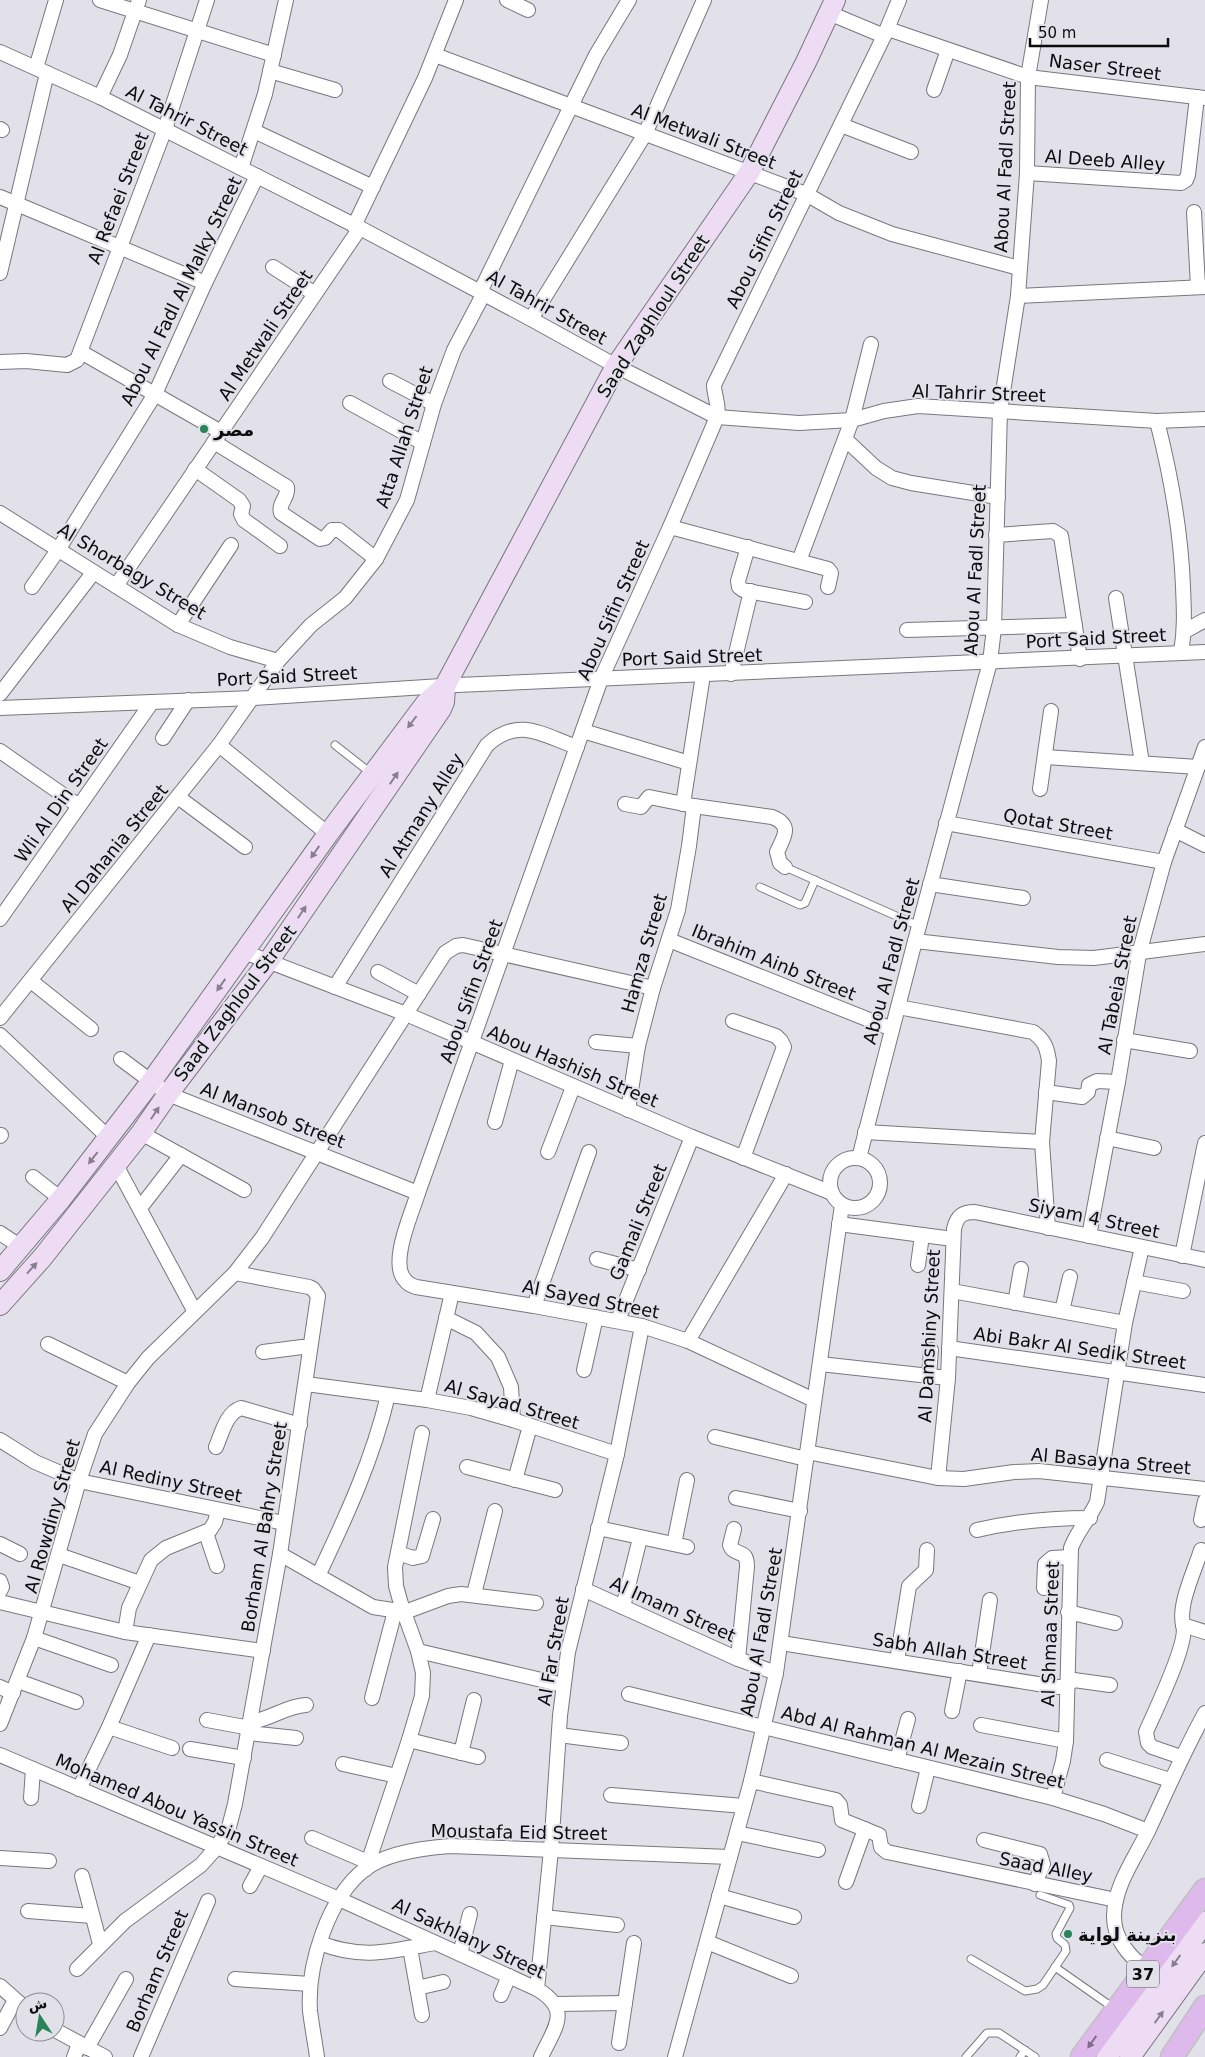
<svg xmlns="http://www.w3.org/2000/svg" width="1205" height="2057" font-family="'DejaVu Sans','Noto Naskh Arabic',sans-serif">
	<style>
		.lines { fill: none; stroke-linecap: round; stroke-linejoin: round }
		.lane-casing { stroke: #78777f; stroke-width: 9 }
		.street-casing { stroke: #78777f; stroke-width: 16 }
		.secondary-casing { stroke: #78777f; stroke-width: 22 }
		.primary-casing { stroke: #c0c0c1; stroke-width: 25 }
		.lane { stroke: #fff; stroke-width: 7 }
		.street { stroke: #fff; stroke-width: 14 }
		.secondary { stroke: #eedcf5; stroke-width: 20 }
		.primary { stroke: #deb9eb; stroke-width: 22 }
		.oneway { fill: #887e8e }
		.oneway2 { fill: #806b88 }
		.poi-dot { fill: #298459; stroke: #e2e1ea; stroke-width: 2 }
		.labels { text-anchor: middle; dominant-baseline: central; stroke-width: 4; stroke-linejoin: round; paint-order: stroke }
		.shield { fill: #e2e1ea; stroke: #4c4c51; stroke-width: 1 }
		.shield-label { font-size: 16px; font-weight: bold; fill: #0c0c0f }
		.street-label { font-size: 18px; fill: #0c0c0f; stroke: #e2e1ea }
		.poi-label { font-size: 18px; font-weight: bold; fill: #0c0c0f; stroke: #e2e1ea; text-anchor: start }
	</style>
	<rect width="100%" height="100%" fill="#e2e1ea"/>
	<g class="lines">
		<!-- lane casing -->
		<g class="lane-casing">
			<g id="lane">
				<polyline points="335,745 372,774"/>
				<polyline points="785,867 919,926"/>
				<polyline points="760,887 800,905 805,903 815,880"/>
				<polyline points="971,1959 1025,1991 1037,1989 1043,1985 1066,1951 1065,1945 1057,1938 1056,1934 1070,1908 1069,1905 1040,1895"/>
				<polyline points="1055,1967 1115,2009"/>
				<polyline points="966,2057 987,2033 999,2033 1035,2057"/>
				<polyline points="1020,2057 1025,2050"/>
			</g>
		</g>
		<!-- street casing -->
		<g class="street-casing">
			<g id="street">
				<polyline points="100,0 274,55"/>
				<polyline points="507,0 528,10"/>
				<polyline points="829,13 884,36"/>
				<polyline points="888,29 1028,77 1205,98"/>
				<polyline points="0,52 100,97 360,228 531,319 616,366 717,417 799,423 852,420 884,411 918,406 1157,421 1205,419"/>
				<polyline points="435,55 806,194 839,213 892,234 1019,268"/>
				<polyline points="36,68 56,0"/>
				<polyline points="270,71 335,90"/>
				<polyline points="934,90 948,50"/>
				<polyline points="100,97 120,55 139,0"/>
				<polyline points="841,125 911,152"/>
				<polyline points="0,129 2,130"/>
				<polyline points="254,131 373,187"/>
				<polyline points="241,168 265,94 286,0"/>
				<polyline points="1027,173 1181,183 1186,180 1188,175 1197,97"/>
				<polyline points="0,197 205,283"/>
				<polyline points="1194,212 1198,287"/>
				<polyline points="354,226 425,78 456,0"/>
				<polyline points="273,267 315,294"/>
				<polyline points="0,273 47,73"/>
				<polyline points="480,292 596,55 629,0"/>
				<polyline points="1018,296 1205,287"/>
				<polyline points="531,319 645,134 704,0"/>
				<polyline points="81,352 221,432"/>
				<polyline points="0,362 26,361 67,365 77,360 165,129 207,0"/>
				<polyline points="390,381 434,404"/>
				<polyline points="350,403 423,443"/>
				<path d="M1157,421C1171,476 1181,531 1183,587C1184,610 1185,630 1181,652"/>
				<polyline points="845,439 876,468 892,478 911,483 998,497"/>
				<path d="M214,442L287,487C289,497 278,503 281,513L320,539L325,538L332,530H339L376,559"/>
				<polyline points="195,469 239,500 243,506 241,514 244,520 280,546"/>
				<polyline points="0,513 178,625 230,647 278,661"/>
				<polyline points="670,527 828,569 831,573 828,587"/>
				<polyline points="996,535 1053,531 1061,536 1080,659"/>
				<polyline points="748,547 738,581 739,587 743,590 805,602"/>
				<polyline points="799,561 852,420 871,344"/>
				<polyline points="116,586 360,228"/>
				<polyline points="32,587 58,550 155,394 205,283 257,176"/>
				<polyline points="1116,598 1142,763"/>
				<polyline points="178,625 231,545"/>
				<polyline points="907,630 1075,625"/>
				<polyline points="1185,631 1205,620"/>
				<polyline points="731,674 751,591"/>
				<polyline points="0,694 93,573"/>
				<polyline points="0,708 253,698 457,685 1205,652"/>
				<polyline points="583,731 689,763"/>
				<polyline points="163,738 188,700"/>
				<polyline points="219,745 328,834"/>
				<polyline points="0,751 79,806"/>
				<polyline points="1045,757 1198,767"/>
				<polyline points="1040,789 1051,711"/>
				<polyline points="178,797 245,847"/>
				<path d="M625,804L641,807L649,797L694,806L772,817C793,825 784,837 777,852L780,863L785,867"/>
				<polyline points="683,804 703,675"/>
				<polyline points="946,823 1164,862"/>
				<polyline points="1175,830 1205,845"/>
				<polyline points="930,884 1023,898"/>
				<polyline points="0,919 152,702"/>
				<polyline points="669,940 892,1029"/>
				<polyline points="915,941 1058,957 1094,958 1205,944"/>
				<polyline points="244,952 406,1014 692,1137 832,1193"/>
				<polyline points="378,972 419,994"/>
				<polyline points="31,981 91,1029"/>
				<path d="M335,987L487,745C519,716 542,735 577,747"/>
				<path d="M898,1007L1033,1032C1044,1040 1047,1047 1049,1061L1042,1142L1048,1228"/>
				<polyline points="0,1018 219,745 278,661 311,625 345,598 376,559 407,500 434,404 454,350 484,293"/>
				<polyline points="733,1021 776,1036 781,1041 784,1047 743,1158"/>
				<polyline points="0,1035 109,1138"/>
				<polyline points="1124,1040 1190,1051"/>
				<polyline points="596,1042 638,1046"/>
				<polyline points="121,1059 168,1094 418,1193"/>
				<polyline points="1046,1092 1082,1097 1088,1092 1089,1085 1097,1081 1118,1082"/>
				<polyline points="628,1110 638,1046 653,988 678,910 689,846 694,806"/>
				<polyline points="495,1122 512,1060"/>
				<polyline points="865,1132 1042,1142"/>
				<polyline points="141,1133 244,1190"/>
				<polyline points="0,1136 1,1135"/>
				<polyline points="1107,1138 1154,1148"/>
				<polyline points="548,1152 573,1087"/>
				<polyline points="859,1158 915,941 990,662 994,628 1000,411 1018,296 1027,173 1028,77 1041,0"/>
				<circle cx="855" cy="1183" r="25"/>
				<polyline points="116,1165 195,1312"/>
				<polyline points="33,1177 61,1199"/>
				<polyline points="140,1208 181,1155"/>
				<polyline points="839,1224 953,1239"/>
				<polyline points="0,1233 21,1247"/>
				<polyline points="1089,1236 1118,1082 1139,954 1164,862 1205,747"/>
				<polyline points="1182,1256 1205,1143"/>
				<polyline points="597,1259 639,1270"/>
				<polyline points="918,1265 922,1235"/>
				<polyline points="1134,1282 1183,1291"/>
				<polyline points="952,1291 1125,1323"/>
				<polyline points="1015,1303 1021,1269"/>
				<polyline points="534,1306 589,1152"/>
				<polyline points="1062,1311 1070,1277"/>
				<polyline points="446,1318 476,1333 498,1357 511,1387 513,1420"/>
				<polyline points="618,1320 692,1137"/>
				<polyline points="688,1341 786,1174"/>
				<polyline points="48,1344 128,1383"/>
				<polyline points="949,1348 1205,1385"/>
				<polyline points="263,1352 302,1347 310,1348"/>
				<polyline points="820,1364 948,1378"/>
				<polyline points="584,1370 596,1317"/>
				<polyline points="929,1376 931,1350"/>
				<polyline points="306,1384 427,1400 471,1408 513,1420 617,1454"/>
				<polyline points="427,1400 452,1293"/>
				<path d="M814,1400L688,1341L642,1326L534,1306L416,1287C413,1286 408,1284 406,1281C388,1265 412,1213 418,1193L601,679L670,527L717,417C720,405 714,396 714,385L884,36L899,0"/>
				<polyline points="715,1437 806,1459"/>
				<polyline points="0,1440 35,1462 79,1481 284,1523"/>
				<path d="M216,1447C222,1433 226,1413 241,1408L300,1425"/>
				<polyline points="807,1452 938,1478 964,1479 1014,1472 1039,1471 1205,1489"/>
				<polyline points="467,1467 555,1490"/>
				<path d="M938,1478L948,1378L954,1229C957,1216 962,1212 975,1212L1205,1260"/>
				<polyline points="515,1480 530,1426"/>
				<polyline points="736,1498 800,1511"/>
				<polyline points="1201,1520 1205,1501"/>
				<polyline points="598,1528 687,1547"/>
				<path d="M734,1529L730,1545L732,1549C741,1556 747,1551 747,1567L738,1659"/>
				<path d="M977,1530C1015,1521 1051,1518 1090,1518"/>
				<polyline points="206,1533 217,1566"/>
				<polyline points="0,1544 20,1554"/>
				<polyline points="674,1544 687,1480"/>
				<path d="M1201,1550C1195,1570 1178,1604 1183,1625L1205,1632"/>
				<polyline points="398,1553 413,1558 422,1556 433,1519"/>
				<polyline points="280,1554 373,1607 405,1612 448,1596 461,1594 536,1603"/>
				<polyline points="59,1555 140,1583"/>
				<path d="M318,1576C346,1517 373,1459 388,1395"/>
				<polyline points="0,1581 2,1587 0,1591"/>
				<polyline points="1044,1588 1045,1564 1052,1558 1070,1557"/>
				<polyline points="583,1589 738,1659 776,1673"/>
				<polyline points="474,1594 495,1511"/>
				<polyline points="0,1602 125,1632 263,1651"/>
				<polyline points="623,1607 640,1538"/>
				<polyline points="1068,1612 1115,1623"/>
				<polyline points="125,1632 129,1608 151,1560 166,1548 210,1530 215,1522 218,1510"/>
				<polyline points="34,1638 111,1665"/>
				<polyline points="781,1643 1057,1687 1064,1687 1074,1680 1110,1685"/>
				<polyline points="418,1651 563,1685"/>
				<polyline points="897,1661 909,1586 926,1570 927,1550"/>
				<polyline points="979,1674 990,1600"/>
				<polyline points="18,1681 76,1702"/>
				<polyline points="0,1687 13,1693"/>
				<polyline points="629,1694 1053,1798 1104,1814 1148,1831"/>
				<polyline points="372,1698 395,1611"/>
				<polyline points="952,1711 960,1671"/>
				<polyline points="207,1720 250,1728"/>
				<path d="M251,1722C271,1719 286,1706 306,1705"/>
				<polyline points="0,1724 34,1638 79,1481 95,1434 128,1383 148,1358 235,1273 262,1238 445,953 456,946 463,945 653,988"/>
				<polyline points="981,1725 1066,1741"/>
				<polyline points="109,1727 172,1748"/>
				<polyline points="248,1733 296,1738"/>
				<polyline points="559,1735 621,1743"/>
				<polyline points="409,1740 478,1757"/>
				<polyline points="190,1749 244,1758"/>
				<polyline points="461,1753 474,1700"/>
				<path d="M0,1755L339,1899L537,1989C572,2010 555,2027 541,2057"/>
				<path d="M1181,1757L1152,1747L1148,1743L1146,1732C1155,1711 1189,1642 1183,1625"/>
				<polyline points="897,1760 908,1719"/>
				<polyline points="1107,1760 1170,1780"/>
				<polyline points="343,1764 397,1776"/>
				<polyline points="751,1781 836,1800 840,1805 842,1820 879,1835 881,1847 887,1852 1116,1900"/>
				<polyline points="79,1789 109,1727 149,1635"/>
				<polyline points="611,1795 744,1806"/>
				<polyline points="31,1798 33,1769"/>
				<path d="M1053,1798L1063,1761L1066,1741L1071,1548C1077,1531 1090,1518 1097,1502L1125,1323L1142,1247"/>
				<polyline points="919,1806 928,1768"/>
				<polyline points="737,1833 818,1850"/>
				<polyline points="312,1838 368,1862"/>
				<polyline points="984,1840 1040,1854 1043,1864 1035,1884"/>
				<polyline points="0,1858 49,1861"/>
				<polyline points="366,1869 409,1740 422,1696 423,1673 418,1651 401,1604 396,1586 395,1567 422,1433"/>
				<polyline points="82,1876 100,1944"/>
				<polyline points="846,1882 865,1829"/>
				<polyline points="250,1886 261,1866"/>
				<polyline points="719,1896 794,1917"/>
				<polyline points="28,1911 92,1916"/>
				<polyline points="544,1917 617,1925"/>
				<polyline points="707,1942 791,1976"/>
				<path d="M320,1943C362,1960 392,1951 435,1943"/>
				<polyline points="410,1948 422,2015"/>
				<polyline points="460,1954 470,1914"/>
				<polyline points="77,1969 125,1921 201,1865 217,1847 229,1827 235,1804 280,1554 318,1296 313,1289 309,1287 235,1273"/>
				<path d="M1146,1970C1130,1956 1114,1940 1114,1917C1114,1885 1136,1857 1149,1829C1167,1790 1184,1751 1205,1713"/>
				<polyline points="235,1979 310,1984"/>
				<polyline points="0,1986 25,2008"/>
				<polyline points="417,1988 443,1982"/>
				<polyline points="537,1989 551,1850 560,1716 568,1652 617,1454 642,1326"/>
				<polyline points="501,1995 509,1976"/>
				<polyline points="556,2004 625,2003"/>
				<polyline points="0,2028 15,2000"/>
				<polyline points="55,2030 105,2057"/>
				<polyline points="619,2043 634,1943"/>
				<polyline points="87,2048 126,1979"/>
				<polyline points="74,2057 79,2044"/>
				<polyline points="141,2057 208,1901"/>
				<path d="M317,2057C315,2042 312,2027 310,2011C307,1965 328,1898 365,1869C386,1853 424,1848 450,1846L730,1857"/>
				<polyline points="675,2057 751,1781 776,1673 842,1205"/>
			</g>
		</g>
		<!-- secondary casing -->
		<g class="secondary-casing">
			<g id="secondary">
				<polyline points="0,1271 61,1199 151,1082 328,834 426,703 445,686 616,366 749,173 806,62 835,0"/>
				<polyline points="0,1305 42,1258 141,1133 168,1094 268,962 441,709 444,702 445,686"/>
				<polyline points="1107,2057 1205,1922"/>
				<polyline points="1130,2057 1205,1953"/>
			</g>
		</g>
		<!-- primary casing -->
		<g class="primary-casing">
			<g id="primary">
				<polyline points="1082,2057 1205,1890"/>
				<polyline points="1172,2057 1205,2007"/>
			</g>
		</g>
		<!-- lane -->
		<use href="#lane" class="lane"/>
		<!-- street -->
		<use href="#street" class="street"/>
		<!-- secondary -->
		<use href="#secondary" class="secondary"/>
		<!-- primary -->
		<use href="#primary" class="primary"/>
	</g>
	<!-- one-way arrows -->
	<defs><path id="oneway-solid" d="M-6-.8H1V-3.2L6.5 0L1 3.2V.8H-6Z" transform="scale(1.25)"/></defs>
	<g class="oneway">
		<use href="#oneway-solid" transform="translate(412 722) rotate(127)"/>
		<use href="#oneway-solid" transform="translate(394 778) rotate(-56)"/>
		<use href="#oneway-solid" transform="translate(315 852) rotate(125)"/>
		<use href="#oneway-solid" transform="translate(302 912) rotate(-56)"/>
		<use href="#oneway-solid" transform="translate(221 985) rotate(125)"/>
		<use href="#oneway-solid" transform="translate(155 1113) rotate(-56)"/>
		<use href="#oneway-solid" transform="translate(93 1158) rotate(128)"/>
		<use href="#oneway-solid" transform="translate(32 1268) rotate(-48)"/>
		<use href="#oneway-solid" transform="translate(1176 1961) rotate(126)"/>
		<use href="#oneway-solid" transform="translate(1159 2017) rotate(-54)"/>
	</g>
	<use class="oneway2" href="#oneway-solid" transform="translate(1092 2042) rotate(125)"/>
	<!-- markers -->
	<g class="poi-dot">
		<circle cx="204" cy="429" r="5"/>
		<circle cx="1068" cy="1934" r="5"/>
	</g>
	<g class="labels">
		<!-- shield labels -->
		<rect class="shield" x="1127" y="1960.5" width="32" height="27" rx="4"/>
		<g class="shield-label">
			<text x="1143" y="1974">37</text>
		</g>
		<!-- street labels -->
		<g class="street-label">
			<text transform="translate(1105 67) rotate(7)">Naser Street</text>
			<text transform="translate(187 120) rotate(27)">Al Tahrir Street</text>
			<text transform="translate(704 136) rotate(21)">Al Metwali Street</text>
			<text transform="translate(1105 160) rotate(4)">Al Deeb Alley</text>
			<text transform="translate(1005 167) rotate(-87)">Abou Al Fadl Street</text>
			<text transform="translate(118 198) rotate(-69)">Al Refaei Street</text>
			<text transform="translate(764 239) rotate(-64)">Abou Sifin Street</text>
			<text transform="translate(181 291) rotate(-64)">Abou Al Fadl Al Malky Street</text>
			<text transform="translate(547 307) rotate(29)">Al Tahrir Street</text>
			<text transform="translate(653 316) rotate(-57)">Saad Zaghloul Street</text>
			<text transform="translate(265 335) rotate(-56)">Al Metwali Street</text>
			<text transform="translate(979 393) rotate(2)">Al Tahrir Street</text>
			<text transform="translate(404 437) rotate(-72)">Atta Allah Street</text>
			<text transform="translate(975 570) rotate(-87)">Abou Al Fadl Street</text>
			<text transform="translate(132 571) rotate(31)">Al Shorbagy Street</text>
			<text transform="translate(613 610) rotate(-66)">Abou Sifin Street</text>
			<text transform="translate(1096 638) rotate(-3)">Port Said Street</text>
			<text transform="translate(692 657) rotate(-2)">Port Said Street</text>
			<text transform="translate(287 676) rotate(-3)">Port Said Street</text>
			<text transform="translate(61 800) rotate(-55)">Wli Al Din Street</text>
			<text transform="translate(421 815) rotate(-58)">Al Atmany Alley</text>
			<text transform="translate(1058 824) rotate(10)">Qotat Street</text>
			<text transform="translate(114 848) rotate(-51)">Al Dahania Street</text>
			<text transform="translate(644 953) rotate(-74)">Hamza Street</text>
			<text transform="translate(891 961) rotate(-75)">Abou Al Fadl Street</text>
			<text transform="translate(774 962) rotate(22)">Ibrahim Ainb Street</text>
			<text transform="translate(1117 985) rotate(-79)">Al Tabeia Street</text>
			<text transform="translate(471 991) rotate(-70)">Abou Sifin Street</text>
			<text transform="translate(235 1003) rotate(-53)">Saad Zaghloul Street</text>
			<text transform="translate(573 1066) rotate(23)">Abou Hashish Street</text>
			<text transform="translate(273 1115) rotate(21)">Al Mansob Street</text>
			<text transform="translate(1094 1218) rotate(12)">Siyam 4 Street</text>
			<text transform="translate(638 1222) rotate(-68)">Gamali Street</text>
			<text transform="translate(591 1299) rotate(11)">Al Sayed Street</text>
			<text transform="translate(929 1336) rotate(-87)">Al Damshiny Street</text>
			<text transform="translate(1080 1348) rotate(8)">Abi Bakr Al Sedik Street</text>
			<text transform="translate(512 1404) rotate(16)">Al Sayad Street</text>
			<text transform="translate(1111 1461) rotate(5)">Al Basayna Street</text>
			<text transform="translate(171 1481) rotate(12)">Al Rediny Street</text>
			<text transform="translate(52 1516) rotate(-74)">Al Rowdiny Street</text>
			<text transform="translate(264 1527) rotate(-81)">Borham Al Bahry Street</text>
			<text transform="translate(673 1609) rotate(24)">Al Imam Street</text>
			<text transform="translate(761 1632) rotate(-80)">Abou Al Fadl Street</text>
			<text transform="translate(1050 1634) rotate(-88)">Al Shmaa Street</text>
			<text transform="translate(553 1651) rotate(-80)">Al Far Street</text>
			<text transform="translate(950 1651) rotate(9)">Sabh Allah Street</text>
			<text transform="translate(923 1747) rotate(14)">Abd Al Rahman Al Mezain Street</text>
			<text transform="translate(177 1810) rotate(23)">Mohamed Abou Yassin Street</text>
			<text transform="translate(519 1832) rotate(1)">Moustafa Eid Street</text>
			<text transform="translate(1046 1867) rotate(11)">Saad Alley</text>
			<text transform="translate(469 1938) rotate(25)">Al Sakhlany Street</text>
			<text transform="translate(157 1971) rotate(-67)">Borham Street</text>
		</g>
		<!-- poi labels -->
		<g class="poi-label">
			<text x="214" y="429">مصر</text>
			<text x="1078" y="1934">بنزينة لواية</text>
		</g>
	</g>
	<!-- north arrow -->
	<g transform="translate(40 2017) rotate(348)"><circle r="24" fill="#e2e1ea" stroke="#8c8c92"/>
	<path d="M0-4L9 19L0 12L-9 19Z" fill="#298459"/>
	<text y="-8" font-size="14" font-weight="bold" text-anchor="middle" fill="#0c0c0f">ش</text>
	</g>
	<!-- scale -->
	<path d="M1030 38v8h138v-8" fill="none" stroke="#0c0c0f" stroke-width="2.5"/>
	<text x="1038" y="38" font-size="15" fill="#0c0c0f" stroke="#e2e1ea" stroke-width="4" paint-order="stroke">50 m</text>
</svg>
